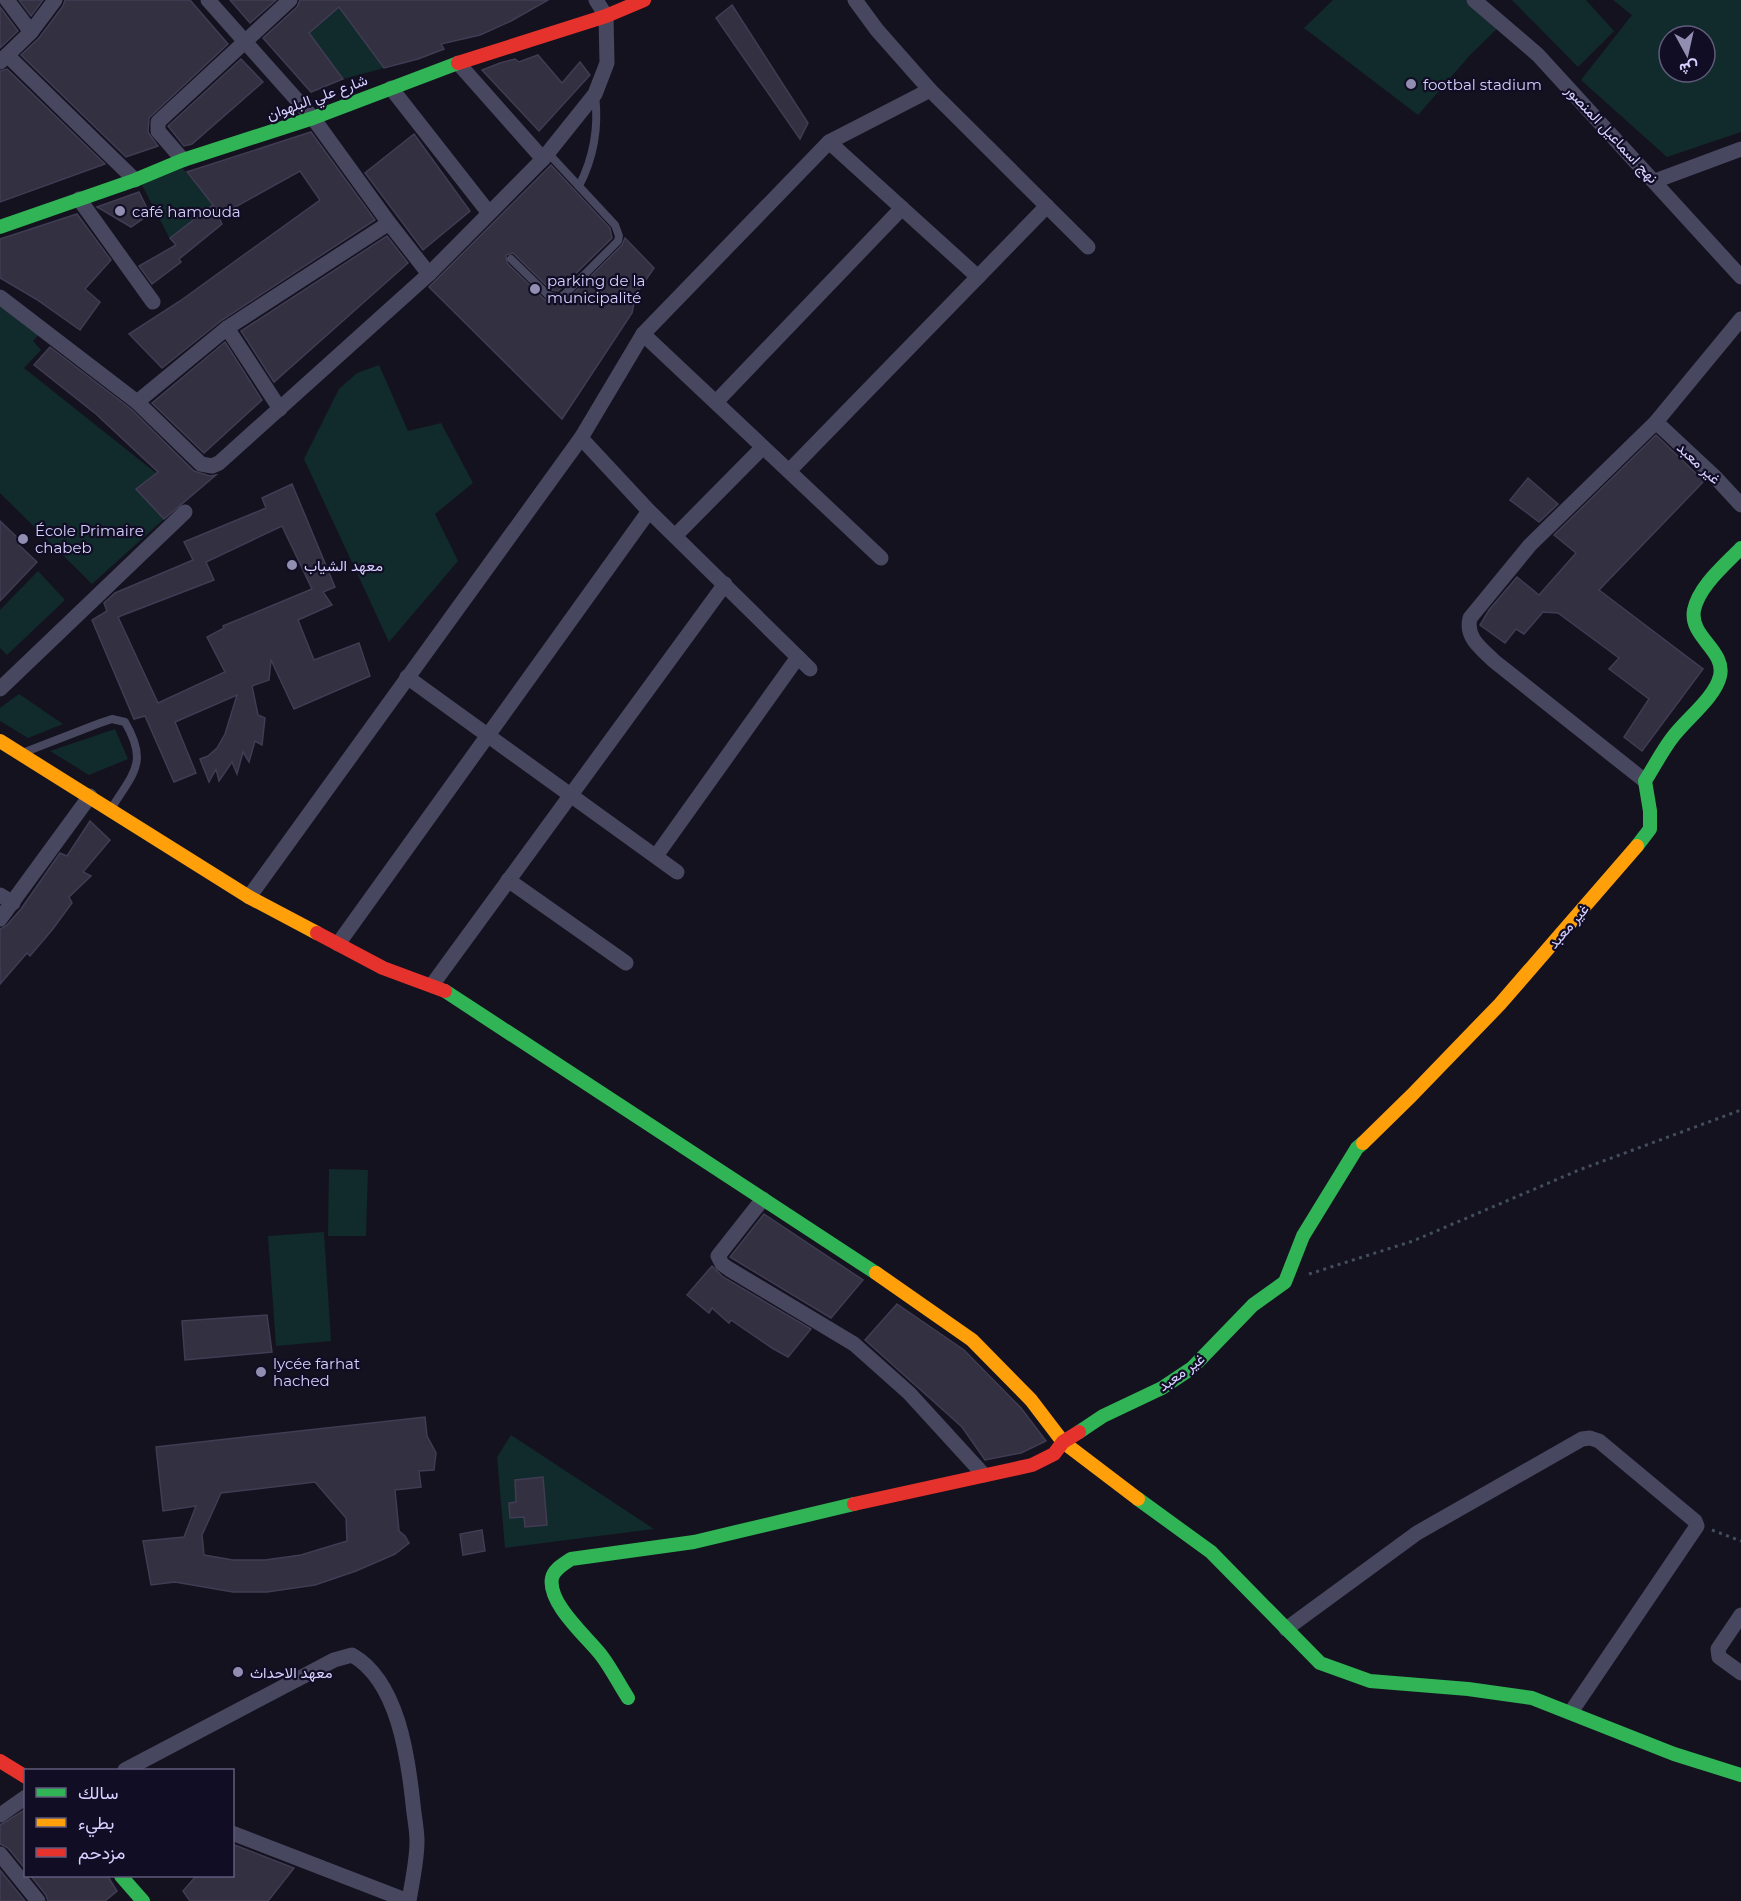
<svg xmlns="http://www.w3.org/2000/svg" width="1741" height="1901" font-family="Montserrat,Vazirmatn,sans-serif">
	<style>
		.green { fill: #112a2b; fill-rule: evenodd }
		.building { fill: #323041; stroke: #413c53; stroke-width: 1.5; fill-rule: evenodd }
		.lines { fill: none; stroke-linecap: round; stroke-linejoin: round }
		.path { stroke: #434f5e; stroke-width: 3; stroke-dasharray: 3 4.5; stroke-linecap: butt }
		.lane { stroke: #484760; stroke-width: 8 }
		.street { stroke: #484760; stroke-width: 15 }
		.fast { stroke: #30b455; stroke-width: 14 }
		.slow { stroke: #ff9f0a; stroke-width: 14 }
		.jam { stroke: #e5322d; stroke-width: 14 }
		.poi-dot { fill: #928eb1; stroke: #110d24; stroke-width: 2 }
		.labels { text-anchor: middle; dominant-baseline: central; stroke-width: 4.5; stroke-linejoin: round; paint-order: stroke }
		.poi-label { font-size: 15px; fill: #d6d0ff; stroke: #110d24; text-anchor: start }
		.street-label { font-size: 15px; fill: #d6d0ff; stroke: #110d24 }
	</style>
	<rect width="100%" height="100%" fill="#14121f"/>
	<!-- green -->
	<g class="green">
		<polygon points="1333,0 1474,0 1502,24 1471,54 1418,115 1304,28"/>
		<polygon points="1512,0 1586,0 1614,31 1578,67"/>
		<path d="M1613,0H1741V132L1667,157L1581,80L1632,15ZM1669,36H1705V72H1669Z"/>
		<polygon points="339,7 384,68 343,79 309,33"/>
		<polygon points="180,165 213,205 170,239 142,185"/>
		<polygon points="0,301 42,331 33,341 41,350 24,368 156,473 136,489 164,519 92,584 0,493"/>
		<polygon points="379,365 408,431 441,423 473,483 435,514 458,561 389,642 304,459 339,389 357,373"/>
		<polygon points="38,571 65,600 7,655 0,648 0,610"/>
		<polygon points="19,694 63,724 28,738 0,721 0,708"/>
		<polygon points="115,729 128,759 89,775 50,751"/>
		<polygon points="329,1169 368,1170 366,1236 328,1236"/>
		<polygon points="324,1232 331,1341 276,1346 268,1236"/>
		<polygon points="511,1435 654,1529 505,1548 497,1457"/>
	</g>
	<!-- building -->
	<g class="building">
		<polygon points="19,0 43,0 31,16"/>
		<polygon points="65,0 190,0 228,44 149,118 148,132 158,146 126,157 21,55 39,38 63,6"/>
		<polygon points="230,0 276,0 250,23"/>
		<polygon points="300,0 548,0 511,21 480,35 441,44 444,49 418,59 384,68 339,7 309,33 343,79 311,92 263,38 297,7"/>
		<polygon points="732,5 808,123 800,139 716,18"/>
		<polygon points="0,7 18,31 0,48"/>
		<polygon points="538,55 562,83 580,62 590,75 539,131 482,70 500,63 515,59 519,62"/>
		<polygon points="241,59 263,82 192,144 184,146 168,126"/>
		<polygon points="7,69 105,164 0,202 0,71"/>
		<polygon points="311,132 375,220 222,320 162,368 129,334 180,301 320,200 300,171 221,215 187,172"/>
		<polygon points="414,134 470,211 423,250 365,173"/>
		<polygon points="551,165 610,228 612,238 558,291 551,290 513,253 506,255 507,263 544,299 559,304 569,298 622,245 625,238 654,268 636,294 632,313 562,419 429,287"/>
		<polygon points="139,192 150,214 131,227 97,207"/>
		<polygon points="213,205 222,224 179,259 181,262 152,284 139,266 176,245 170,238"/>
		<polygon points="77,214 111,260 85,289 100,302 80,330 36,299 0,278 0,239"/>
		<polygon points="387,236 408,263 274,382 241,331"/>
		<polygon points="225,342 262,400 204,453 152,403"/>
		<polygon points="50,347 131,409 194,471 210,476 216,475 164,519 136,489 158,472 96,414 34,365"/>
		<polygon points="1656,435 1704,481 1599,590 1703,669 1642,751 1624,737 1649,699 1609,669 1619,658 1558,613 1543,612 1524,634 1516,629 1505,643 1480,625 1489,610 1517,577 1539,595 1576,553 1554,535"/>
		<polygon points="1528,478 1558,504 1539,522 1510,500"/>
		<path d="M292,484L335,587L323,592L332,605L298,620L314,660L359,643L370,676L294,709L271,660L269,680L252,686L258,715L265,718L262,745L255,741L249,762L243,752L237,774L232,762L219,781L216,769L209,782L200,759L208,756L217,748L225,734L237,695L175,722L196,773L174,782L145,716L134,719L92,620L107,611L104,603L115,593L193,560L184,542L266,508L262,498ZM282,526L312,589L223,626L224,628L207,637L225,672L158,703L118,617L214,580L206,562Z"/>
		<polygon points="0,521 22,542 19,545 37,562 0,601"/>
		<polygon points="90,821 110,840 83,872 91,876 69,897 72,903 52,930 30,956 27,953 0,984 0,929 7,925 21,909 60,853 67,856"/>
		<polygon points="764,1214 863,1280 831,1318 730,1257"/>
		<polygon points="712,1266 723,1277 811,1329 788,1357 772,1348 731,1320 729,1323 712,1308 709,1313 687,1295"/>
		<polygon points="897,1304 964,1350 1021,1408 1046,1441 1021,1453 985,1460 962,1427 865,1340"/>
		<polygon points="267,1315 272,1352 185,1360 182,1321"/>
		<path d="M425,1417L427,1436L436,1453L434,1470L419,1471L421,1487L395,1490L399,1531L405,1536L409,1543L395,1554L356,1571L315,1585L267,1592H233L175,1582L151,1585L143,1541L184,1537L196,1506L163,1511L156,1447ZM315,1482L346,1518L347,1541L301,1555L265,1560H233L204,1555L202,1535L221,1493Z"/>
		<polygon points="543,1477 547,1525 525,1527 524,1517 510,1518 509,1503 516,1502 515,1480"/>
		<polygon points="482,1530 485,1551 463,1555 460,1534"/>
		<polygon points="26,1809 26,1870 8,1848 0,1844 0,1825"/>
		<polygon points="232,1844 294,1868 268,1901 190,1901 183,1891 197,1875 232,1875"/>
		<polygon points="0,1870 25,1901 0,1901"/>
		<polygon points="30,1875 107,1875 117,1891 105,1901 48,1901 46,1895"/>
	</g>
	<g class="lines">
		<!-- path -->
		<g class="path">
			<polyline points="1309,1274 1413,1241 1579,1170 1741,1110"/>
			<polyline points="1712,1530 1741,1541"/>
		</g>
		<!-- lane -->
		<g class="lane">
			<path d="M579,186C594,157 599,127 595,95"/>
			<polyline points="511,259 548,295 559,298 565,294 618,241 619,236 615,225 548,153"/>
			<path d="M25,752L100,723L112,719L125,722C149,763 133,773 111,809"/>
		</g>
		<!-- street -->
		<g class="street">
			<polyline points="7,0 31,32"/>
			<polyline points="208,0 313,118 389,223"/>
			<polyline points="855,0 877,30 930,90 1088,247"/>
			<polyline points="1474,0 1538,55 1741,277"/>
			<polyline points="7,55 135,180"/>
			<polyline points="0,62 31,32 55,0"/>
			<polyline points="391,88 489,213"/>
			<polyline points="829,142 978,277"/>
			<polyline points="543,159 595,94 607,63 606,16 596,0"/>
			<polyline points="183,160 158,131 158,122 290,0"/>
			<polyline points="1655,181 1741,149"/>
			<polyline points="79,199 153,302"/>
			<polyline points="0,297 137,402 201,464 212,466 219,463 429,274 543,159 458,63"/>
			<polyline points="227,328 389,223 429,274"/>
			<polyline points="643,334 881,558"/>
			<polyline points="137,402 227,328 280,409"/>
			<polyline points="716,402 902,208"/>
			<polyline points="1656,422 1716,478 1741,505"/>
			<polyline points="581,438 649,511 810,669"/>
			<polyline points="789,471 1047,206"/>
			<polyline points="675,536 763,447"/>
			<polyline points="407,677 677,872"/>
			<polyline points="0,689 185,512"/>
			<path d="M1645,781L1494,661C1482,649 1465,638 1470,618L1530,545L1656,422L1741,319"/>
			<polyline points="656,856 798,657"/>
			<polyline points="508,880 626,963"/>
			<polyline points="0,895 13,903"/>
			<polyline points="249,897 581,438 643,334 829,142 930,90"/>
			<polyline points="0,919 90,796"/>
			<polyline points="338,944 649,511"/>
			<polyline points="432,985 725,584"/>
			<polyline points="763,1199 718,1256 722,1264 729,1269 854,1344 909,1393 984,1475"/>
			<polyline points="1741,1615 1718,1649 1719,1657 1741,1673"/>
			<polyline points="1286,1629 1417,1533 1582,1439 1590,1438 1599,1441 1695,1521 1697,1526 1571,1712"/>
			<path d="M125,1770L334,1660L352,1655C398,1681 408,1757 413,1804C414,1816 417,1829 417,1841C417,1861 412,1882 409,1901"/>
			<polyline points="0,1815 26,1797"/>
			<polyline points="232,1833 408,1901"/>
			<polyline points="0,1854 38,1901"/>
		</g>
		<!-- fast -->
		<g class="fast">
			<polyline points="0,227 135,180 183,160 313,118 458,63"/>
			<path d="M1637,846L1650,829V811L1645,781C1654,767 1662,751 1672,738C1685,720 1715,698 1720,676C1726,650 1689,637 1694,610C1699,586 1725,565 1741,548"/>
			<polyline points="445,991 876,1273"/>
			<polyline points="1079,1432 1103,1416 1162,1388 1192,1368 1253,1305 1285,1282 1303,1236 1357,1148 1363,1143"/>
			<polyline points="1138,1499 1211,1552 1320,1663 1370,1681 1468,1689 1532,1698 1674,1754 1741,1775"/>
			<path d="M628,1698C619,1684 611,1668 601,1655C587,1637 547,1603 552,1578C554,1569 564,1564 571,1559L694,1542L854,1504"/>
			<polyline points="121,1876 143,1901"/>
		</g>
		<!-- slow -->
		<g class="slow">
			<polyline points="0,741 249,897 317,933"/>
			<polyline points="1363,1143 1412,1095 1500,1004 1637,846"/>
			<polyline points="876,1273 972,1340 1031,1400 1063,1442 1138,1499"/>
		</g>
		<!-- jam -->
		<g class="jam">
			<polyline points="458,63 606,16 644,0"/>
			<polyline points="317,933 383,968 445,991"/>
			<polyline points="854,1504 1032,1465 1054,1454 1063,1442 1079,1432"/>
			<polyline points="0,1761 26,1777"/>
		</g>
	</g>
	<!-- markers -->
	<g class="poi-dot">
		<circle cx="1411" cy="84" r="6"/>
		<circle cx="120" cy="211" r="6"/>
		<circle cx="535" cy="289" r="6"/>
		<circle cx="23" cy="539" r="6"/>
		<circle cx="292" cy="565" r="6"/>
		<circle cx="261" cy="1372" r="6"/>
		<circle cx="238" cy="1672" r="6"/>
	</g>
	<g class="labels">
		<!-- poi labels -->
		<g class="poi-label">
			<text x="1423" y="84">footbal stadium</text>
			<text x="132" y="211">café hamouda</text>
			<text x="547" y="280">parking de la<tspan x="547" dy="17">municipalité</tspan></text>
			<text x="35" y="530">École Primaire<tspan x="35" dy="17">chabeb</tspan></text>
			<text x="304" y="565">معهد الشياب</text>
			<text x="273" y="1363">lycée farhat<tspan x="273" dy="17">hached</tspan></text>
			<text x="250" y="1672">معهد الاحداث</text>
		</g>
		<!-- street labels -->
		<g class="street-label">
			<text transform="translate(317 97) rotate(-20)">شارع علي البلهوان</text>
			<text transform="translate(1612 134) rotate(47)">نهج اسماعيل المنصور</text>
			<text transform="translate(1699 463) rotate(43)">غير معبد</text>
			<text transform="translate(1568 926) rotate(-49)">غير معبد</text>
			<text transform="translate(1181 1372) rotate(-36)">غير معبد</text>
		</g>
	</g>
	<!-- legend -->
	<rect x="24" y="1769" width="210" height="108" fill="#110d24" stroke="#605b7c" stroke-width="1.5"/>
	<rect x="36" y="1788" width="30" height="9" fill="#30b455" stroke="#605b7c" stroke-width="1.5"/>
	<text x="78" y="1799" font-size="18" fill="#d6d0ff">سالك</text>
	<rect x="36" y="1818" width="30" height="9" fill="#ff9f0a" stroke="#605b7c" stroke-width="1.5"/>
	<text x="78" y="1829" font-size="18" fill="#d6d0ff">بطيء</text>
	<rect x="36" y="1848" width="30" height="9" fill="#e5322d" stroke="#605b7c" stroke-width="1.5"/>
	<text x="78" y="1859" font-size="18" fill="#d6d0ff">مزدحم</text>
	<!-- north arrow -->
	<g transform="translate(1687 54) rotate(172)"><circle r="28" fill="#110d24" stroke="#605b7c" stroke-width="1.5"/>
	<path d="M0-4.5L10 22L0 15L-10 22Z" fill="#928eb1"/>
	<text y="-9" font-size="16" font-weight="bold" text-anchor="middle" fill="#d6d0ff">ش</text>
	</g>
</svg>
